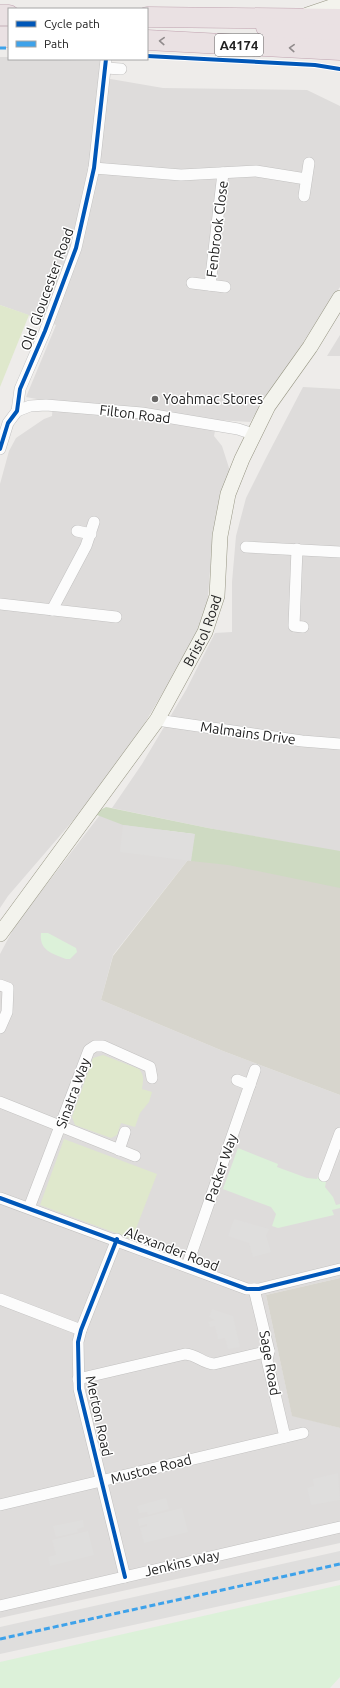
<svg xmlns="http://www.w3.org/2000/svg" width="340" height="1688" font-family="Ubuntu,sans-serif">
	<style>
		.residential { fill: #dedcdb }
		.construction { fill: #d7d5cd }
		.grass { fill: #dfe8cc }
		.forest { fill: #cedac2 }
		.park { fill: #dcf1d9 }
		.parking { fill: #dfdedd }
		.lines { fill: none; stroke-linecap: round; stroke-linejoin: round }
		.street-casing { stroke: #c2c1c0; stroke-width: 12 }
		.secondary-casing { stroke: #979684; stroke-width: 16 }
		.highway-casing { stroke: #c0a3b0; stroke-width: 21 }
		.street { stroke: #fcfcfc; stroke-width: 11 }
		.secondary { stroke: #f3f3ed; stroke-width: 15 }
		.highway { stroke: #eae1e3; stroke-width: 20 }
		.quiet { stroke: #3ea2ea; stroke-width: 3; stroke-dasharray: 6 3; stroke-linecap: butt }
		.cycleway-casing { stroke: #fff; stroke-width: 6 }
		.cycleway { stroke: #0057b8; stroke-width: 4 }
		.oneway { stroke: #908b8c }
		.poi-dot { fill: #696867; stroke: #fff; stroke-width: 1.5 }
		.labels { text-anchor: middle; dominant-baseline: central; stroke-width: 3; stroke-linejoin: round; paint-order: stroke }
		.shield { fill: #fff; stroke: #646464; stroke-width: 1 }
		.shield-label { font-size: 13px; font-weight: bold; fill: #212121 }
		.street-label { font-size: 14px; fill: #212121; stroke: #fff }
		.poi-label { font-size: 14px; fill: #212121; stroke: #fff; text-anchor: start }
	</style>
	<rect width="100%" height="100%" fill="#eeecea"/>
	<!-- residential -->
	<g class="residential">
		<polygon points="0,57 9,57 9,59 100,61 99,77 163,88 307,90 340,106 340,287 250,422 217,420 214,436 222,446 230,471 213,535 207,607 194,640 124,758 89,802 8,896 0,908 0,484 9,451 16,438 44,419 52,416 53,402 26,397 56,325 0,305"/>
		<polygon points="340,335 340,356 327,356"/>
		<polygon points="303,387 340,389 340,852 208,828 112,808 142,764 186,690 215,633 232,632 232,582 236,536 246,498 266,458"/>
		<polygon points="103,811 202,842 113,955 101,1000 223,1051 340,1095 340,1278 266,1295 292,1415 340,1428 340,1543 0,1618 0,954 16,924"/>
	</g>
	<!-- construction -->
	<g class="construction">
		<polygon points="202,842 340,852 340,1095 223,1051 101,1000 113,956"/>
		<polygon points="340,1278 340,1428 292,1416 266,1295"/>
	</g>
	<!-- grass -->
	<g class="grass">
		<polygon points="0,305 29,315 0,387"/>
		<path d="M103,1055L139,1069C145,1076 143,1081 142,1089L152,1092L149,1102L140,1113L135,1127L121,1123L117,1135L111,1138L75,1125L72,1117L93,1058Z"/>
		<polygon points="64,1139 157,1174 132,1239 40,1205"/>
	</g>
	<!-- forest -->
	<polygon class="forest" points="106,807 208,828 340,851 340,888 228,865 191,861 194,834 123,825 97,815 98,811"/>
	<!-- park -->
	<g class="park">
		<path d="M41,933H48L76,948L77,952L70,959H66C52,953 39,951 41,933Z"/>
		<polygon points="238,1148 278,1164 277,1167 307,1178 317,1179 319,1174 327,1177 325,1187 333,1197 336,1205 340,1204 340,1208 332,1210 334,1215 278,1228 272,1226 276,1214 271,1207 223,1189"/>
		<polygon points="340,1585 340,1677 330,1688 0,1688 0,1662"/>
	</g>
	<!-- parking -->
	<g class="parking">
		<polygon points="123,825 195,834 191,861 120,852"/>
		<polygon points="234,1219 269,1229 266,1235 271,1252 253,1257 249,1243 228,1236"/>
		<polygon points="212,1309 233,1316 240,1347 228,1349 225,1338 218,1339 215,1326 210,1327 208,1322 215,1320 209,1317"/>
		<polygon points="338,1473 340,1500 311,1505 307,1488 314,1486 313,1479"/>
		<polygon points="166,1498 169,1509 148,1515 147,1512 139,1513 137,1506"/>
		<polygon points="182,1508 188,1532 144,1543 140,1528 147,1526 147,1524 139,1526 138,1519"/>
		<polygon points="83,1520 84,1527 77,1529 78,1532 56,1537 53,1526"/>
		<polygon points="88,1531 94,1555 50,1566 48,1557 56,1555 52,1540"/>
		<polygon points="340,1551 340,1580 0,1654 0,1627"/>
	</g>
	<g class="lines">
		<!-- street casing -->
		<g class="street-casing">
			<g id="street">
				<polyline points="106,68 121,69"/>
				<polyline points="94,168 181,175 256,171 306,179"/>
				<polyline points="304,196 309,163"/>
				<polyline points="192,283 225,287"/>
				<polyline points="210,285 223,173"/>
				<polyline points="17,411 30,406 46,405 142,413 238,429 253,434"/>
				<polyline points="0,449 8,423 17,411 20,389 45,331 76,248 94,168 106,60"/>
				<polyline points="77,531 91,534"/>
				<polyline points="246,547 340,552"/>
				<polyline points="297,549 294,626 303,627"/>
				<polyline points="0,604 116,617"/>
				<polyline points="52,610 86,546 94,522"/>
				<polyline points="157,720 302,741 340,744"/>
				<polyline points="0,985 8,988 7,1012 0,1028"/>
				<polyline points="237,1080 250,1085"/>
				<polyline points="0,1102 135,1156"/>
				<polyline points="119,1150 125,1132"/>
				<polyline points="324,1176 340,1133"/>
				<polyline points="0,1198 247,1289 259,1289 340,1269"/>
				<polyline points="29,1208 89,1050 95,1046 103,1046 150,1067 152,1078"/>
				<polyline points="117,1239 81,1330 78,1342 79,1389 125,1577"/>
				<polyline points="187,1266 255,1070"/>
				<polyline points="254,1289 269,1351 267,1360 285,1437"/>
				<polyline points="0,1299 81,1330"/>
				<path d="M78,1379L185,1354C198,1355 202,1363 214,1364L269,1351"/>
				<polyline points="0,1505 303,1433"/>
				<polyline points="0,1606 340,1527"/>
			</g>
		</g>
		<!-- secondary casing -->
		<g class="secondary-casing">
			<g id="secondary">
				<polyline points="307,15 340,4"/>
				<path id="s1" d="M0,934L157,720L205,632L217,596L220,536L228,494L242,459L268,406L310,347L340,298"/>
			</g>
		</g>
		<!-- highway casing -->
		<g class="highway-casing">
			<g id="highway">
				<polyline points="0,15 9,15"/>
				<polyline points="147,17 340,19"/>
				<polyline points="266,27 295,33 340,35"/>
				<polyline points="0,37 9,37"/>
				<polyline points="147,40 340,50"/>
			</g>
		</g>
		<!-- street -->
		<use href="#street" class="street"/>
		<!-- secondary -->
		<use href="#secondary" class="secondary"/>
		<!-- highway -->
		<use href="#highway" class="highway"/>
		<!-- quiet -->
		<g class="quiet">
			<polyline points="0,48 9,48"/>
			<polyline points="0,1639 340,1564"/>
		</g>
		<!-- cycleway casing -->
		<g class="cycleway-casing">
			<g id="cycleway">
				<polyline points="147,56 315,65 340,69"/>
				<polyline points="0,449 8,423 17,411 20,389 45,331 76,248 94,168 106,59"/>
				<polyline points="0,1198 247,1289 259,1289 340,1269"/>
				<polyline points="117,1239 81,1330 78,1342 79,1389 125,1577"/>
			</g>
		</g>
		<!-- cycleway -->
		<use href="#cycleway" class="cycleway"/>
	</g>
	<!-- one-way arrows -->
	<defs><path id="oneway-chevron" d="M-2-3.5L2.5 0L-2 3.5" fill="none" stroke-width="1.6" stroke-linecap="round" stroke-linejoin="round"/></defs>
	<g class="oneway">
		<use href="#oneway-chevron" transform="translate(162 41) rotate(-177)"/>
		<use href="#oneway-chevron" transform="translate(292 48) rotate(-177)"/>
	</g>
	<!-- markers -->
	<circle class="poi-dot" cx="155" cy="399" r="4"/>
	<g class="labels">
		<!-- shield labels -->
		<rect class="shield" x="215" y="34" width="48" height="22" rx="3"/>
		<g class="shield-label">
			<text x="239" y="45">A4174</text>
		</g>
		<!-- street labels -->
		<g class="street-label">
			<text transform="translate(217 229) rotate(-83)">Fenbrook Close</text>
			<text transform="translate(47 289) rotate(-70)">Old Gloucester Road</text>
			<text transform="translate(135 414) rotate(7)">Filton Road</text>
			<text stroke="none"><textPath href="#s1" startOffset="366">Bristol Road</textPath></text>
			<text transform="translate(248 733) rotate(8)">Malmains Drive</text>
			<text transform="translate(73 1093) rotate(-70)">Sinatra Way</text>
			<text transform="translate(221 1168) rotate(-71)">Packer Way</text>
			<text transform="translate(172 1249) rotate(21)">Alexander Road</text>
			<text transform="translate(270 1363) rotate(80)">Sage Road</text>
			<text transform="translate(99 1416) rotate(78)">Merton Road</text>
			<text transform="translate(151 1469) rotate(-14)">Mustoe Road</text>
			<text transform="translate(182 1563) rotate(-13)">Jenkins Way</text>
		</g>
		<!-- poi labels -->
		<g class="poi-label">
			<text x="163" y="399">Yoahmac Stores</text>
		</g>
	</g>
	<!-- legend -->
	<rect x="8" y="8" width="140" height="52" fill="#ffffff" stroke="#a6a6a6"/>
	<rect x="16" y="21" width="20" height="6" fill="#0057b8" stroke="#a6a6a6"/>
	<text x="44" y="28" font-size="12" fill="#212121">Cycle path</text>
	<rect x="16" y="41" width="20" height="6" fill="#3ea2ea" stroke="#a6a6a6"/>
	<text x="44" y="48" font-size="12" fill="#212121">Path</text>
</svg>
